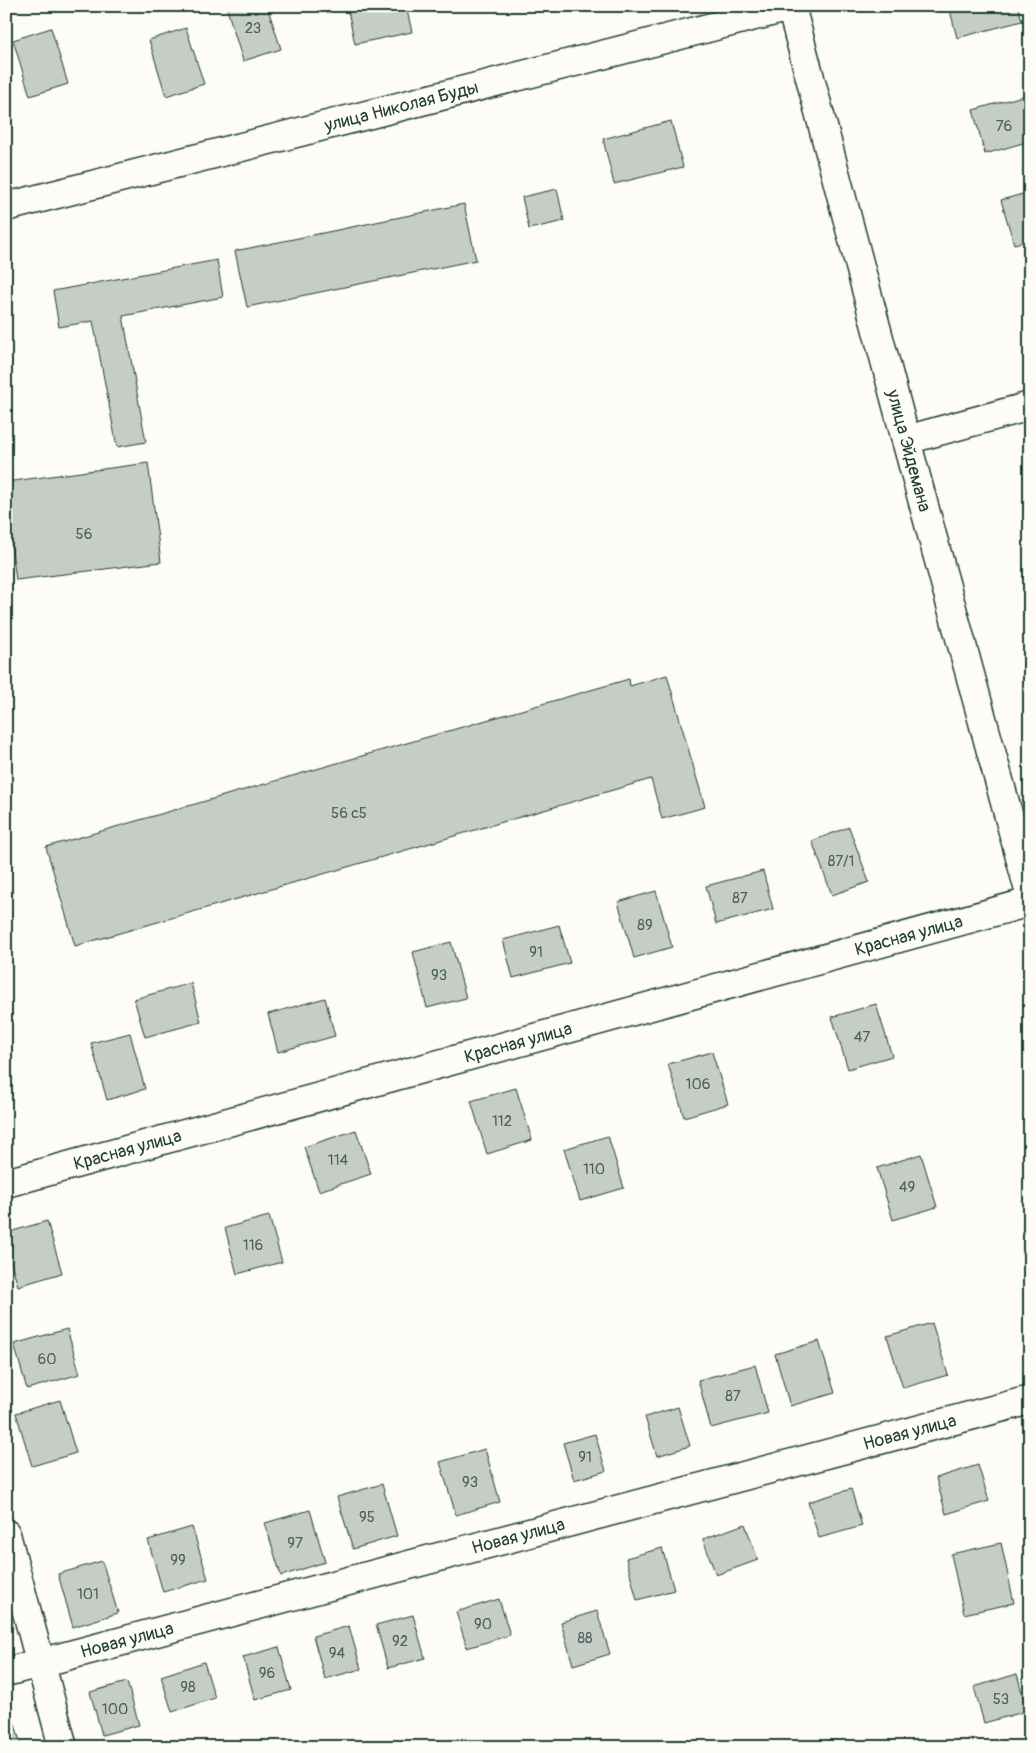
<svg xmlns="http://www.w3.org/2000/svg" width="1036" height="1753" font-family="Pangolin,sans-serif">
	<style>
		.building { fill: #c6cdc7; stroke: #1f3d34 }
		.lines { fill: none; stroke-linecap: round; stroke-linejoin: round }
		.minor-casing { stroke: #1f3d34; stroke-width: 31 }
		.major-casing { stroke: #1f3d34; stroke-width: 31 }
		.minor { stroke: #fdfcf7; stroke-width: 28 }
		.major { stroke: #fdfcf7; stroke-width: 28 }
		.labels { text-anchor: middle; dominant-baseline: central; stroke-width: 4; stroke-linejoin: round; paint-order: stroke }
		.number-label { font-size: 15px; fill: #496159 }
		.street-label { font-size: 18px; fill: #1f3d34; stroke: #fdfcf7 }
	</style>
	<rect width="100%" height="100%" fill="#fdfcf7"/>
	<filter id="ink" filterUnits="userSpaceOnUse"><feTurbulence type="fractalNoise" baseFrequency=".02" numOctaves="2"/><feDisplacementMap in="SourceGraphic" scale="10" xChannelSelector="R" yChannelSelector="G"/><feConvolveMatrix kernelMatrix="1 2 1 2 8 2 1 2 1" color-interpolation-filters="sRGB"/></filter>
	<g filter="url(#ink)">
		<!-- building -->
		<g class="building">
			<polygon points="226,6 267,6 281,49 243,61"/>
			<polygon points="347,6 406,6 412,32 355,44"/>
			<polygon points="949,6 1018,6 1022,21 957,38"/>
			<polygon points="51,28 68,84 30,96 13,40"/>
			<polygon points="186,28 204,84 166,96 149,40"/>
			<polygon points="1030,94 1030,141 985,154 973,110"/>
			<polygon points="671,121 683,167 614,184 603,139"/>
			<polygon points="557,189 564,221 529,229 522,197"/>
			<polygon points="1030,192 1030,240 1014,244 1001,200"/>
			<polygon points="464,204 476,260 247,307 235,251"/>
			<polygon points="217,260 223,297 123,316 146,442 117,447 93,321 59,327 53,291"/>
			<polygon points="148,463 161,562 16,580 6,506 6,482"/>
			<polygon points="667,675 705,807 662,819 651,779 75,946 46,847 629,679 630,686"/>
			<polygon points="849,827 869,882 832,895 812,841"/>
			<polygon points="763,871 773,909 716,924 706,886"/>
			<polygon points="656,891 672,947 634,958 618,902"/>
			<polygon points="559,925 570,963 513,978 503,940"/>
			<polygon points="451,942 466,998 427,1008 413,952"/>
			<polygon points="191,983 201,1022 145,1037 134,999"/>
			<polygon points="325,998 335,1036 278,1052 268,1014"/>
			<polygon points="876,1004 892,1056 848,1069 832,1017"/>
			<polygon points="130,1033 145,1089 107,1100 91,1043"/>
			<polygon points="712,1052 728,1104 684,1117 668,1064"/>
			<polygon points="516,1088 532,1140 487,1154 471,1101"/>
			<polygon points="356,1130 371,1174 319,1191 304,1147"/>
			<polygon points="608,1136 624,1188 580,1201 564,1149"/>
			<polygon points="921,1154 937,1207 893,1220 877,1168"/>
			<polygon points="269,1216 282,1262 237,1274 225,1228"/>
			<polygon points="47,1221 62,1273 18,1286 6,1247 6,1233"/>
			<polygon points="932,1323 948,1375 903,1388 887,1336"/>
			<polygon points="67,1329 80,1374 27,1389 14,1344"/>
			<polygon points="819,1341 835,1393 790,1406 775,1354"/>
			<polygon points="755,1365 768,1413 711,1428 698,1380"/>
			<polygon points="60,1400 76,1453 32,1466 16,1413"/>
			<polygon points="678,1407 690,1446 657,1456 645,1417"/>
			<polygon points="595,1434 606,1471 574,1480 563,1443"/>
			<polygon points="485,1449 500,1502 456,1515 440,1462"/>
			<polygon points="978,1465 989,1501 946,1514 936,1478"/>
			<polygon points="382,1484 397,1536 353,1549 337,1497"/>
			<polygon points="851,1489 862,1526 819,1538 808,1502"/>
			<polygon points="310,1510 325,1562 281,1576 265,1523"/>
			<polygon points="745,1524 758,1560 716,1575 703,1539"/>
			<polygon points="192,1527 208,1579 163,1592 148,1540"/>
			<polygon points="1001,1543 1014,1603 964,1614 951,1554"/>
			<polygon points="662,1548 674,1590 637,1600 626,1558"/>
			<polygon points="102,1561 118,1613 73,1627 58,1574"/>
			<polygon points="499,1599 510,1635 467,1648 456,1612"/>
			<polygon points="597,1611 610,1654 573,1665 561,1622"/>
			<polygon points="413,1615 425,1658 388,1668 376,1625"/>
			<polygon points="349,1626 361,1669 325,1679 313,1636"/>
			<polygon points="279,1647 291,1690 255,1700 243,1657"/>
			<polygon points="204,1662 215,1698 172,1712 161,1676"/>
			<polygon points="1017,1674 1027,1711 984,1723 974,1687"/>
			<polygon points="127,1682 139,1725 102,1735 90,1692"/>
			<polygon points="12,1715 22,1747 6,1747 6,1716"/>
		</g>
		<g class="lines">
			<!-- minor casing -->
			<g class="minor-casing">
				<g id="minor">
					<path id="s1" d="M6,207L794,6"/>
					<polyline points="906,440 1030,406"/>
					<path id="s2" d="M6,1183L1030,902"/>
					<polyline points="6,1534 63,1747"/>
					<path id="s3" d="M6,1672L1030,1400"/>
				</g>
			</g>
			<!-- major casing -->
			<g class="major-casing">
				<g id="major">
					<path id="s4" d="M791,6L906,440L1030,894"/>
				</g>
			</g>
			<!-- minor -->
			<use href="#minor" class="minor"/>
			<!-- major -->
			<use href="#major" class="major"/>
		</g>
	</g>
	<g class="labels">
		<!-- number labels -->
		<g class="number-label">
			<text x="253" y="28">23</text>
			<text x="1004" y="126">76</text>
			<text x="84" y="534">56</text>
			<text x="349" y="813">56 с5</text>
			<text x="841" y="861">87/1</text>
			<text x="740" y="898">87</text>
			<text x="645" y="925">89</text>
			<text x="536" y="952">91</text>
			<text x="439" y="975">93</text>
			<text x="862" y="1037">47</text>
			<text x="698" y="1084">106</text>
			<text x="502" y="1121">112</text>
			<text x="338" y="1160">114</text>
			<text x="594" y="1169">110</text>
			<text x="907" y="1187">49</text>
			<text x="253" y="1245">116</text>
			<text x="47" y="1359">60</text>
			<text x="733" y="1396">87</text>
			<text x="585" y="1457">91</text>
			<text x="470" y="1482">93</text>
			<text x="367" y="1517">95</text>
			<text x="295" y="1543">97</text>
			<text x="178" y="1560">99</text>
			<text x="88" y="1594">101</text>
			<text x="483" y="1624">90</text>
			<text x="585" y="1638">88</text>
			<text x="400" y="1641">92</text>
			<text x="337" y="1653">94</text>
			<text x="267" y="1673">96</text>
			<text x="188" y="1687">98</text>
			<text x="1001" y="1699">53</text>
			<text x="115" y="1709">100</text>
		</g>
		<!-- street labels -->
		<g class="street-label">
			<text stroke="none"><textPath href="#s1" startOffset="408">улица Николая Буды</textPath></text>
			<text stroke="none"><textPath href="#s4" startOffset="460">улица Эйдемана</textPath></text>
			<text stroke="none"><textPath href="#s2" startOffset="936">Красная улица</textPath></text>
			<text stroke="none"><textPath href="#s2" startOffset="531">Красная улица</textPath></text>
			<text stroke="none"><textPath href="#s2" startOffset="126">Красная улица</textPath></text>
			<text stroke="none"><textPath href="#s3" startOffset="935">Новая улица</textPath></text>
			<text stroke="none"><textPath href="#s3" startOffset="530">Новая улица</textPath></text>
			<text stroke="none"><textPath href="#s3" startOffset="125">Новая улица</textPath></text>
		</g>
	</g>
	<!-- margin -->
	<rect width="1036" height="1753" fill="none" stroke="#fdfcf7" stroke-width="25"/>
	<rect x="12" y="12" width="1011" height="1728" fill="none" stroke="#1f3d34" stroke-width="2" filter="url(#ink)"/>
</svg>
